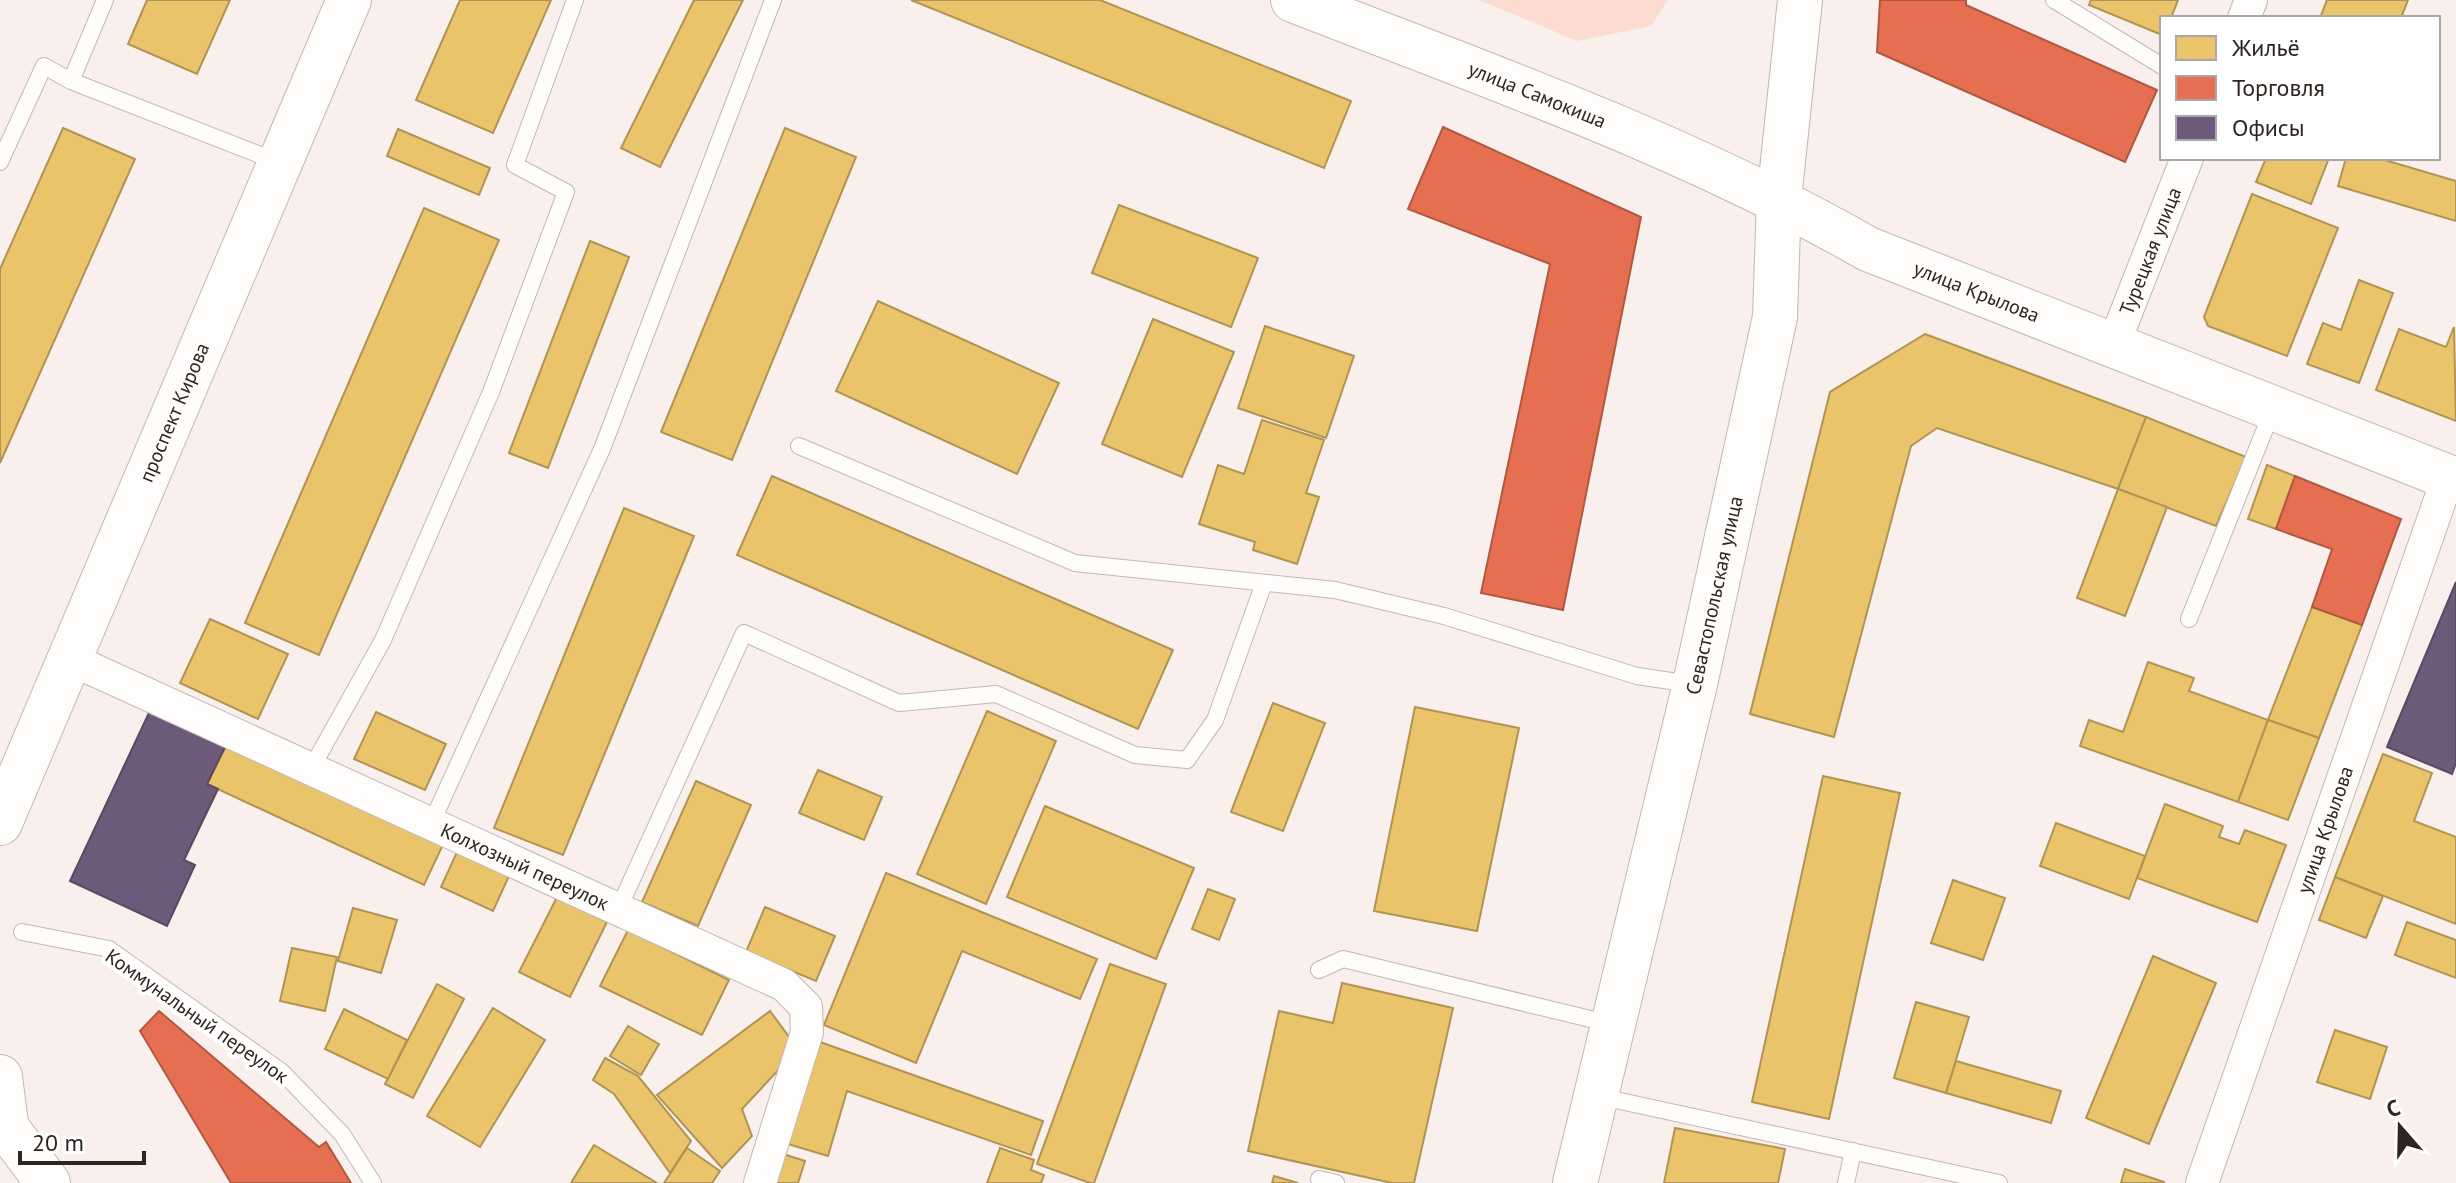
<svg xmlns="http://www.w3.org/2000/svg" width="2456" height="1183" font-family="'PT Sans',sans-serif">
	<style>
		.green { fill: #fcdcd0 }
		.homes { fill: #e9c46a; stroke: #b19454; stroke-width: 2 }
		.shops { fill: #e76f51; stroke: #b05842; stroke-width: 2 }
		.offices { fill: #6d597a; stroke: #5a495f; stroke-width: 2 }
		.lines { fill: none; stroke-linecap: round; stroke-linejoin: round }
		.lane-casing { stroke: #c1b8b5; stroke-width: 18 }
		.street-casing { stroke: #c1b8b5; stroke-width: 34 }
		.secondary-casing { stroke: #c1b8b5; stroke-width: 46 }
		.primary-casing { stroke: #c1b8b5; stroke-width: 46 }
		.lane { stroke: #fefdfc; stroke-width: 16 }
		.street { stroke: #fefdfc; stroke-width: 32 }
		.secondary { stroke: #fefdfc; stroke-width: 44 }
		.primary { stroke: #fefdfc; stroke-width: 44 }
		.labels { text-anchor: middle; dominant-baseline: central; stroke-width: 8; stroke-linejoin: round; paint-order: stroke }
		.street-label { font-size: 20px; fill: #2e2420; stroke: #fff }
	</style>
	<rect width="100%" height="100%" fill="#f9f0ed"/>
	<!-- green -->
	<polygon class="green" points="1479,0 1668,0 1651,26 1577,41"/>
	<!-- homes -->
	<g class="homes">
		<polygon points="147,0 230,0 197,74 128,44"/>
		<polygon points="460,0 551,0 493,133 416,100"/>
		<polygon points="694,0 743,0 660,167 621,148"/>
		<polygon points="911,0 1100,0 1351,101 1324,168"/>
		<polygon points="2091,0 2178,0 2171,18 2162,18 2162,35 2089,5"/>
		<polygon points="2327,0 2408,0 2401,18 2320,18"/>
		<polygon points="63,128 135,159 0,463 0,269"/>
		<polygon points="785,128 856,157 732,460 661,432"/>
		<polygon points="398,129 490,168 479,195 387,156"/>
		<polygon points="2266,158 2329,158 2311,204 2256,182"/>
		<polygon points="2346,158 2378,158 2456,181 2456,221 2338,186"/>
		<polygon points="2252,194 2338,228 2287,356 2208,326 2204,317"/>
		<polygon points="1119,205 1258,258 1231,327 1092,273"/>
		<polygon points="424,208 499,240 319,655 245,623"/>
		<polygon points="590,241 629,257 548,468 509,453"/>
		<polygon points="2359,280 2393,293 2359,383 2307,364 2323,323 2341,330"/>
		<polygon points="878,301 1059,383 1017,474 836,391"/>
		<polygon points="1153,319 1234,352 1182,477 1102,444"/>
		<polygon points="1265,326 1354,356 1326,438 1238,408"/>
		<polygon points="2454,327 2456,421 2376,390 2399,329 2446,347"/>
		<polygon points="1925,334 2146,417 2118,489 1937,428 1911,446 1834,737 1750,714 1830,392"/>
		<polygon points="2146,417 2246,457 2216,526 2118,489"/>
		<polygon points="1262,420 1324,440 1306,493 1319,497 1297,564 1253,550 1255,542 1199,524 1218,465 1244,474"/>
		<polygon points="2267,465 2295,476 2276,529 2248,519"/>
		<polygon points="772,476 1173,650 1138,729 737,555"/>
		<polygon points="2118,489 2167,507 2125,616 2077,598"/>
		<polygon points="624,508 694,536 563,855 494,828"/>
		<polygon points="2312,607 2362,625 2319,738 2268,720"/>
		<polygon points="210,619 288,654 258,719 180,683"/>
		<polygon points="2148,662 2194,678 2189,691 2268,720 2238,802 2080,746 2089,720 2123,732"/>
		<polygon points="1273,703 1325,723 1283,831 1231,812"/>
		<polygon points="1415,707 1519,728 1477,931 1374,911"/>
		<polygon points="987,711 1056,741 986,904 917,874"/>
		<polygon points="376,712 446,744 425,790 354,759"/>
		<polygon points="2268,720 2319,738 2288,820 2238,802"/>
		<polygon points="231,735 447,836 424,885 207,784"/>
		<polygon points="2383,754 2432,773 2414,821 2456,837 2456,924 2335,877"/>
		<polygon points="818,770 882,797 864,840 799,813"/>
		<polygon points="1823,776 1900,793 1829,1119 1752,1102"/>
		<polygon points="696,781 751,805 698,926 642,902"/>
		<polygon points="2165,804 2223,826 2219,837 2239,844 2245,830 2286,845 2257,922 2137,878"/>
		<polygon points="1045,806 1194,868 1156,959 1007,897"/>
		<polygon points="2056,823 2145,856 2129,899 2040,866"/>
		<polygon points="457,852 509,876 493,911 441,887"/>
		<polygon points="886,873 1097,959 1080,999 962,951 916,1063 824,1025"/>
		<polygon points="2335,877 2383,896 2366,938 2319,920"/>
		<polygon points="1953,880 2005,898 1983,960 1931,943"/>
		<polygon points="1208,889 1235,899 1219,940 1192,929"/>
		<polygon points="557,897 607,922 570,997 519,972"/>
		<polygon points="765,907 835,936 816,981 746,952"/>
		<polygon points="353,908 397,920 381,973 338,961"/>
		<polygon points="2407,922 2456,940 2456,978 2395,955"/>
		<polygon points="628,930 729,980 702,1035 600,986"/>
		<polygon points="292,948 337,957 325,1011 280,1001"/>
		<polygon points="2153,956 2216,983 2149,1144 2086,1118"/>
		<polygon points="1110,964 1166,984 1094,1183 1090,1183 1037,1164"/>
		<polygon points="1342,983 1453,1008 1414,1183 1392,1183 1248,1151 1279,1011 1333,1023"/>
		<polygon points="437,984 464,999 413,1098 385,1084"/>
		<polygon points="1916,1002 1969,1017 1946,1093 1894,1078"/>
		<polygon points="493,1008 545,1040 480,1147 427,1116"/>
		<polygon points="344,1009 407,1040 388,1079 325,1049"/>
		<polygon points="770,1011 798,1049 742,1109 752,1136 722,1168 657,1095"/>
		<polygon points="628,1026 659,1044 641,1075 610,1056"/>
		<polygon points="2335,1030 2387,1047 2370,1099 2317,1082"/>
		<polygon points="820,1042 1043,1121 1031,1155 847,1091 828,1156 788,1144"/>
		<polygon points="605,1058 638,1076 691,1141 670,1173 614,1094 593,1080"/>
		<polygon points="1956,1061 2061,1091 2051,1123 1946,1093"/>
		<polygon points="1675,1128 1785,1149 1778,1183 1664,1183"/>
		<polygon points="594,1145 657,1183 571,1183"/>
		<polygon points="687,1148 720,1171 712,1183 664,1183"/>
		<polygon points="1000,1148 1034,1160 1031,1170 1044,1175 1041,1183 987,1183"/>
		<polygon points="783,1154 805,1161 798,1183 774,1183"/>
		<polygon points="2125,1169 2164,1182 2164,1183 2121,1183"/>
		<polygon points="1274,1176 1298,1183 1272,1183"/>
	</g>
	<!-- shops -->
	<g class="shops">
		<polygon points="1880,0 1966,0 1966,5 2157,90 2125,162 1877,52"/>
		<polygon points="1443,127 1641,217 1563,610 1481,593 1550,264 1408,209"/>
		<polygon points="2295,476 2401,519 2362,625 2312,607 2332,549 2276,529"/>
		<polygon points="159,1011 319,1147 326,1142 351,1183 231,1183 140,1031"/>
	</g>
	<!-- offices -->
	<g class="offices">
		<polygon points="2456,582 2456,763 2452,774 2387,747"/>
		<polygon points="155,700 231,735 207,784 218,789 184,860 195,865 167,926 70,881"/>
	</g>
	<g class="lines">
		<!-- lane casing -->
		<g class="lane-casing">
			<g id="lane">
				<polyline points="2054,0 2162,66"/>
				<polyline points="71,81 105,0"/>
				<polyline points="0,162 44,66 71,81 278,162"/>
				<polyline points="799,446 1075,563 1335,590 1444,616 1637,676 1691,684"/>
				<polyline points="2189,619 2273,409"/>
				<polyline points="311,769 383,640 491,392 566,192 515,165 575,0"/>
				<polyline points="431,824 602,449 773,0"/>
				<polyline points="618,910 744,633 899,703 996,694 1135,755 1187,760 1215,720 1264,583"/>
				<polyline points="22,932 109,949 282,1072 342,1134 373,1183"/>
				<polyline points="1319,970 1343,959 1611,1024"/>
				<polyline points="1597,1096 1999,1183"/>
				<polyline points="1319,1179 1336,1183"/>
				<polyline points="1846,1183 1853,1151"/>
			</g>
		</g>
		<!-- street casing -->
		<g class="street-casing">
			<g id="street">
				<polyline points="2244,18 2251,0"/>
				<path id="s1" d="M2113,346L2187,158"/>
				<path id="s2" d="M70,659L784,985L806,1007L807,1032L760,1183"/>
				<path id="s3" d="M2202,1183L2448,477"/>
			</g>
		</g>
		<!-- secondary casing -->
		<g class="secondary-casing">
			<g id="secondary">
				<path id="s4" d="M1293,0C1488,76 1686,145 1868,249L2456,480"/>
			</g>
		</g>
		<!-- primary casing -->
		<g class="primary-casing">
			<g id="primary">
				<path id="s5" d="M0,823L349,0"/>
				<polyline points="0,1077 6,1124"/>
				<polyline points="0,1119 48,1183"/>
				<path id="s6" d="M1575,1183L1695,684L1775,317L1779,199L1800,0"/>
			</g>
		</g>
		<!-- lane -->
		<use href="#lane" class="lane"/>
		<!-- street -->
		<use href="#street" class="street"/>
		<!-- secondary -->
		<use href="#secondary" class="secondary"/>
		<!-- primary -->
		<use href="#primary" class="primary"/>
	</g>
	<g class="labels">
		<!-- street labels -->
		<g class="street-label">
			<text stroke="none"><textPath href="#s4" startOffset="262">улица Самокиша</textPath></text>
			<text stroke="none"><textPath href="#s1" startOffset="102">Турецкая улица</textPath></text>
			<text stroke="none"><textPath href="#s4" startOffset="744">улица Крылова</textPath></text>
			<text stroke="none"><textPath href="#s5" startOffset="446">проспект Кирова</textPath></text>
			<text stroke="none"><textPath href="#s6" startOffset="604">Севастопольская улица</textPath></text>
			<text stroke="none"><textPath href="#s3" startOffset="374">улица Крылова</textPath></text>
			<text stroke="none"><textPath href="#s2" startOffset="500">Колхозный переулок</textPath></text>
			<text transform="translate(197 1016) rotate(35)">Коммунальный переулок</text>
		</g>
	</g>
	<!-- legend -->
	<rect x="2160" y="16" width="280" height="144" fill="#ffffff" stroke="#aba7a6" stroke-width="2"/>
	<rect x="2176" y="36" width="40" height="24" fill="#e9c46a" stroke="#aba7a6" stroke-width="2"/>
	<text x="2232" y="56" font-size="24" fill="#2e2420">Жильё</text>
	<rect x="2176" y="76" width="40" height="24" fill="#e76f51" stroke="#aba7a6" stroke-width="2"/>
	<text x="2232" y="96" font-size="24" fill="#2e2420">Торговля</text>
	<rect x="2176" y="116" width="40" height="24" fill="#6d597a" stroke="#aba7a6" stroke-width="2"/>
	<text x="2232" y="136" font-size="24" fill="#2e2420">Офисы</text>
	<!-- north arrow -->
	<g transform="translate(2400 1127) rotate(340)" stroke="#ffffff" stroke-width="6" paint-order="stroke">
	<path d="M0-6L14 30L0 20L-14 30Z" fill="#2e2420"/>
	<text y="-12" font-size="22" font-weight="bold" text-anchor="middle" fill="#2e2420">С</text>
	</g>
	<!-- scale -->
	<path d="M20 1151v12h124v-12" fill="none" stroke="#2e2420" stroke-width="4"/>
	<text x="32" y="1151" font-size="24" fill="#2e2420" stroke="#ffffff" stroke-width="6" paint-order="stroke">20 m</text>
</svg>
